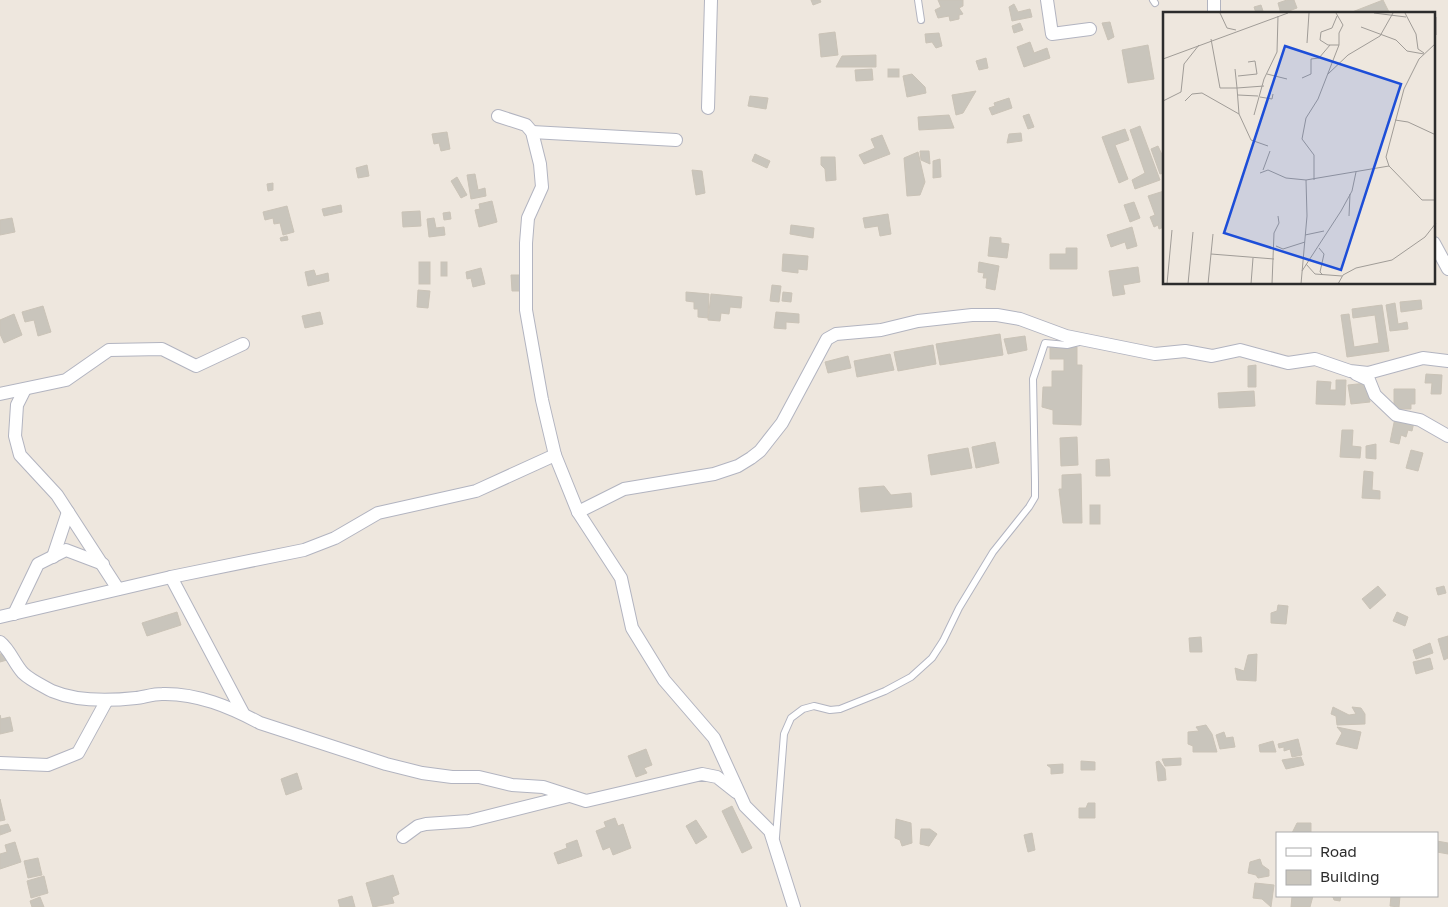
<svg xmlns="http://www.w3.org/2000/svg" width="1448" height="907" font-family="'Golos Text',sans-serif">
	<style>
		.building { fill: #c9c5bc; stroke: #cac3b7 }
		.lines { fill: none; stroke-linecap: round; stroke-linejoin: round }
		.lane-casing { stroke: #b2b4c0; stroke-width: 8 }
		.street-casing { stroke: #b2b4c0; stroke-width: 14 }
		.lane { stroke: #fff; stroke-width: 6 }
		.street { stroke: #fff; stroke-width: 12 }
		.inset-road { fill: none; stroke: #a09c97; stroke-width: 1 }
		.view { fill: #1d4ed8; fill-opacity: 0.15; stroke: #1d4ed8; stroke-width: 2.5 }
		.inset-edge { fill: none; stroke: #2c2c2c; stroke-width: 2.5 }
	</style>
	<rect width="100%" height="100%" fill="#eee7de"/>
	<!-- building -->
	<g class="building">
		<polygon points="811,0 820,0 821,2 813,5"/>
		<polygon points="938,0 963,0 963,6 959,8 963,14 959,15 959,19 950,21 949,16 938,18 935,10 941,7"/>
		<polygon points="1287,0 1294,0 1297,8 1281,14 1278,3"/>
		<polygon points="1383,0 1389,12 1347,14"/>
		<polygon points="1014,4 1018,12 1030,9 1032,17 1012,21 1009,7"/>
		<polygon points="1261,5 1263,11 1256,13 1254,7"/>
		<polygon points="1110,22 1114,37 1108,40 1102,23"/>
		<polygon points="1020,23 1023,30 1014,33 1012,26"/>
		<polygon points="835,32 838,55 821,57 819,34"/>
		<polygon points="939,33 942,46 936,48 932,42 926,43 925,34"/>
		<polygon points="1030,42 1034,53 1047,48 1050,58 1024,67 1017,47"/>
		<polygon points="1148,45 1154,79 1128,83 1122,50"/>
		<polygon points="876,55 876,67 836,67 842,56"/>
		<polygon points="986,58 988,68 979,70 976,61"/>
		<polygon points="872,69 873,80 856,81 855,70"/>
		<rect x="888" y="69" width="11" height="8"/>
		<polygon points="912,74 925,87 926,93 907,97 903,76"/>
		<polygon points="976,91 963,113 956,115 952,95"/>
		<polygon points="750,96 768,98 766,109 748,106"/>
		<polygon points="1009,98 1012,108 992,115 989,108 995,106 994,103"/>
		<polygon points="1029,114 1034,127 1028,129 1023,116"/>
		<polygon points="949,115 954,128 919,130 918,117"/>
		<polygon points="1140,126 1160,180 1135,189 1132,180 1145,173 1130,130"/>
		<polygon points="1125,129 1129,140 1115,145 1128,179 1119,183 1102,137"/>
		<polygon points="447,132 450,149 441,151 439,143 434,144 432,134"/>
		<polygon points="1021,133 1022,141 1007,143 1009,134"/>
		<polygon points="882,135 890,154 864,164 859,155 875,148 871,139"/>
		<polygon points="1158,146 1164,159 1164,173 1160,174 1151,149"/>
		<polygon points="920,151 929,151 930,164 921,160"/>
		<polygon points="918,152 925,182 920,195 907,196 904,158"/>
		<polygon points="755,154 770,161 767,168 752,161"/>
		<polygon points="821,157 835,157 836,180 826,181 825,169 821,165"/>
		<polygon points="940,159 941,177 933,178 933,161"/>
		<polygon points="367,165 369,176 358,178 356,168"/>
		<polygon points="692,170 702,171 705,193 696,195"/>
		<polygon points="475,174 478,190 485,188 486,196 471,199 467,175"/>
		<polygon points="457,177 467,195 461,198 451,181"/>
		<polygon points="273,183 273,190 268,191 267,184"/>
		<polygon points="1164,191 1164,227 1159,229 1158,225 1154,227 1150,217 1155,215 1148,196"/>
		<polygon points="492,201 497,222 479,227 475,210 480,209 479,204"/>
		<polygon points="1134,202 1140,218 1130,222 1124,205"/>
		<polygon points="341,205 342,212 324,216 322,209"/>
		<polygon points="287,206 294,232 283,235 280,223 274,224 273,218 265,220 263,212"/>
		<polygon points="420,211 421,226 403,227 402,212"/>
		<polygon points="450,212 451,219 444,220 443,213"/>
		<polygon points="888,214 891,234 880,236 878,226 865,228 863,218"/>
		<polygon points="12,218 15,232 0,235 0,220"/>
		<polygon points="434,218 436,228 444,227 445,235 429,237 427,219"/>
		<polygon points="791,225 814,228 813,238 790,234"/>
		<polygon points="1132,227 1137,246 1127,249 1125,242 1111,247 1107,235"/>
		<polygon points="287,236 288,240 281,241 280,238"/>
		<polygon points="990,237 1001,238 1001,243 1009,244 1007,258 988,256"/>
		<polygon points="1066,248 1077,248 1077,269 1050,269 1050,254 1066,254"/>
		<polygon points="783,254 808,256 807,270 798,269 798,273 782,271"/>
		<rect x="419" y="262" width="11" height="22"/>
		<rect x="441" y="262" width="6" height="14"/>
		<polygon points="979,262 999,266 995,290 986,288 987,278 983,278 984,273 978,272"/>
		<polygon points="1138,267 1140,282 1123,285 1125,294 1113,296 1109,271"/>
		<polygon points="481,268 485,284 473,287 471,278 467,279 466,272"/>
		<polygon points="314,270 316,276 328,273 329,281 308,286 305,272"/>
		<polygon points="511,275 520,275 521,291 512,291"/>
		<polygon points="772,285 781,286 779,302 770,301"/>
		<polygon points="418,290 430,291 428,308 417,307"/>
		<polygon points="686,292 709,294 708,318 698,317 698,309 694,309 694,302 686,301"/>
		<polygon points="783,292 792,293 791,302 782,301"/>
		<polygon points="711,294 742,297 741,308 730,307 729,314 721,313 720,321 708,320"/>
		<polygon points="1421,300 1422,309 1401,312 1400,302"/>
		<polygon points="1395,303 1398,324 1407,322 1408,329 1390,331 1386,305"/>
		<polygon points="1382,305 1389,351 1347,357 1341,315 1349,314 1354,347 1379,343 1375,315 1353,318 1352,309"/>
		<polygon points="43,306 51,332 38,336 34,320 25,322 22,312"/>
		<polygon points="320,312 323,324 305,328 302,316"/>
		<polygon points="776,312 799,314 799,323 786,322 786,329 774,328"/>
		<polygon points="14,314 22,335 4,343 0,334 0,320"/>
		<polygon points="1000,334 1003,355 940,365 936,344"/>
		<polygon points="1025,336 1027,350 1008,354 1004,339"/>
		<polygon points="933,345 936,364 898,371 894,352"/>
		<polygon points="1050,346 1077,347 1077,365 1082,365 1081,425 1053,424 1053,410 1042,407 1043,387 1052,387 1052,371 1064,371 1064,359 1050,359"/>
		<polygon points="890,354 894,370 857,377 854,361"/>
		<polygon points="848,356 851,368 828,373 825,362"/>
		<polygon points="1256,365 1256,387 1248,387 1248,366"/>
		<polygon points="1426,374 1442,375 1441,394 1431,394 1432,383 1425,383"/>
		<polygon points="1336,380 1346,380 1345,405 1316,404 1317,381 1331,382 1330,390 1336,390"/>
		<polygon points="1367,383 1370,402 1351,404 1348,385"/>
		<polygon points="1394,389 1415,389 1415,404 1411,404 1411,409 1394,409"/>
		<polygon points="1254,391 1255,406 1219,408 1218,393"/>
		<polygon points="1395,418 1414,422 1412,431 1408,430 1406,437 1401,435 1399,444 1390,442"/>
		<polygon points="1342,430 1353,430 1352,446 1361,447 1360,458 1340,457"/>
		<polygon points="1077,437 1078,465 1061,466 1060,438"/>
		<polygon points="995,442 999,463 976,468 972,447"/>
		<polygon points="1376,444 1376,459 1366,458 1366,446"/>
		<polygon points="968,448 972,468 931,475 928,455"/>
		<polygon points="1411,450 1423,453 1418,471 1406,468"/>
		<polygon points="1109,459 1110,476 1096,476 1096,460"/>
		<polygon points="1364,471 1373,472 1372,490 1380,491 1380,499 1362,498"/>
		<polygon points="1081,474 1082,523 1063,523 1059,489 1062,489 1062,475"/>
		<polygon points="884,486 891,495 911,493 912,507 861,512 859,488"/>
		<rect x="1090" y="505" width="10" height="19"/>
		<polygon points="1378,586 1386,595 1370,609 1362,599"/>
		<polygon points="1444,586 1446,593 1438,595 1436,588"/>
		<polygon points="1278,605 1288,606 1286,624 1271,623 1271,613 1277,611"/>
		<polygon points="177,612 181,625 147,636 142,623"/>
		<polygon points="1397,612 1408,617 1405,626 1393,621"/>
		<polygon points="1448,636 1448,658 1444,660 1438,639"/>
		<polygon points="1201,637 1202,652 1190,652 1189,638"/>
		<polygon points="1430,643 1433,653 1416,659 1413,650"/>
		<polygon points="5,653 7,660 0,662 0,654"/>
		<polygon points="1257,654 1256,681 1237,680 1235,668 1244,671 1248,655"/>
		<polygon points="1430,658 1433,669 1416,674 1413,662"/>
		<polygon points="1333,707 1349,715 1356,714 1352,707 1361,708 1365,714 1365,724 1337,725 1336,716 1331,714"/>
		<polygon points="0,715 1,719 10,717 13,731 0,734"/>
		<polygon points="1206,725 1212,734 1217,752 1193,752 1193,746 1188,744 1188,732 1199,731 1196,727"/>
		<polygon points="1337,727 1361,732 1357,749 1336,744 1342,733"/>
		<polygon points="1224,732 1226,738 1233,737 1235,747 1220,749 1216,735"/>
		<polygon points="1298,739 1302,755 1292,757 1290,749 1284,751 1284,747 1279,748 1278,744"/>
		<polygon points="1273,741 1276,752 1260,752 1259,745"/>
		<polygon points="646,749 652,765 644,768 647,773 636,777 628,756"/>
		<polygon points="1301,757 1304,765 1286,769 1282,760"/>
		<polygon points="1181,758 1181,765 1165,766 1162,759"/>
		<polygon points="1081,761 1095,762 1095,770 1081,770"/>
		<polygon points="1159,761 1165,769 1166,780 1158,781 1156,762"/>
		<polygon points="1063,764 1063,773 1051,774 1051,768 1047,765"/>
		<polygon points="297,773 302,789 286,795 281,779"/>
		<polygon points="0,799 5,820 0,821"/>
		<polygon points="1088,803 1095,803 1095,818 1079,818 1079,808 1086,808"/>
		<polygon points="732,806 752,848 742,853 722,811"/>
		<polygon points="615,818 618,826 623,824 631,848 613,855 610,847 603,850 596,831 606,827 604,822"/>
		<polygon points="896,819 911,823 912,843 902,846 900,840 895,838"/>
		<polygon points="696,820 707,837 696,844 686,826"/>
		<polygon points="1297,823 1311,823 1311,833 1292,833"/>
		<polygon points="8,824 11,831 0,835 0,826"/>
		<polygon points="921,829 930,829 937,834 929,846 920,844"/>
		<polygon points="1032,833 1035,850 1028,852 1024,835"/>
		<polygon points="577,840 582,856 558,864 554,853 567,848 566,844"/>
		<polygon points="1437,841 1448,843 1448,854 1437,852"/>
		<polygon points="15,842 21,862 0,869 0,854 7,852 5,845"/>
		<polygon points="38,858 42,875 28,878 24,861"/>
		<polygon points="1260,859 1262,865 1269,870 1269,876 1258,878 1256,875 1248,873 1250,862"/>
		<polygon points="393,875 399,894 392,897 394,903 373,907 366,883"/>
		<polygon points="44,876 48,893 31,898 27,881"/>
		<polygon points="1255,883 1274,885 1271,907 1262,899 1253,898"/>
		<polygon points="352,896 355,907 340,907 338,900"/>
		<polygon points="1292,896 1313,896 1310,907 1291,907"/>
		<polygon points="1329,896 1341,896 1340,901 1334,900 1333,897"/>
		<polygon points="1391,896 1416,896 1400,896 1399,907 1390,906"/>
		<polygon points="40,897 44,907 32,907 30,901"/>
	</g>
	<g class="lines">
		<!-- lane casing -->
		<g class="lane-casing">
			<g id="lane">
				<polyline points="918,0 921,20"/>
				<polyline points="1153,0 1155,3"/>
				<polyline points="776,837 784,734 791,718 803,709 814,706 830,710 840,709 885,691 911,677 932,658 943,641 959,608 993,552 1029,507 1035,497 1035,482 1033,379 1045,343 1067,345 1079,342"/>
			</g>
		</g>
		<!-- street casing -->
		<g class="street-casing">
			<g id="street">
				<polyline points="1047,0 1052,34 1090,29"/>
				<polyline points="1214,0 1214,14"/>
				<polyline points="708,108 711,0"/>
				<polyline points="498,116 526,125 532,132 540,164 542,187 528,218 526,243 526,310 542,400 555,455 578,512 621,578 632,628 664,680 714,738 745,806 770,831 794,907"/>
				<polyline points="532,132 676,140"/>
				<polyline points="1434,243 1448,269"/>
				<polyline points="1356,374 1369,380 1375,395 1396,415 1420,420 1448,436"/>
				<polyline points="25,389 17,405 15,436 20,455 57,495 118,589"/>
				<polyline points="0,394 66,380 109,350 162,349 196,366 243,344"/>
				<polyline points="578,512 624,489 714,474 738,466 751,458 760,451 782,423 827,339 836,334 881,330 918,321 972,315 997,315 1020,319 1066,336 1155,354 1185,351 1212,356 1240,350 1288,363 1315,359 1350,371 1368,373 1423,358 1448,361"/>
				<polyline points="53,557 68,512"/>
				<polyline points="171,577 243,713"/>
				<polyline points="14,614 38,564 66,550 103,564"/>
				<polyline points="0,617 171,577 304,550 335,538 378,513 476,491 555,455"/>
				<path d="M0,642C10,650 14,663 23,673C30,680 43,686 52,691C78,702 109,701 136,698C144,697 153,694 162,694C197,693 230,707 260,723L386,764L422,773L452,777H479L512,785L543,787L586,801L702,774L717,777L736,792"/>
				<polyline points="0,763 48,765 78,753 107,700"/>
				<polyline points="403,837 418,826 426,824 469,821 569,796"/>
			</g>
		</g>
		<!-- lane -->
		<use href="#lane" class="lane"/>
		<!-- street -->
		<use href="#street" class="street"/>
	</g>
	<!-- overview -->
	<g transform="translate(1163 12)">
		<rect width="272" height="272" fill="#eee7de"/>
		<path class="inset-road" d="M57,1L64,16L73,18M211,1L243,5M242,1L253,22L255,37L261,41M174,4L169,16L158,20L157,28L165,33H176M273,5V23M198,15L233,28L244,39L261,42M48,27L57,76H74L76,102L88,128L105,134M144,31L146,1M273,31L256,47L241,77L223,145L226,154L259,188H273M0,47L125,1M72,57L74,76L101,74M104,62L124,67M165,62L185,43L217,24L230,1M75,64L94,62L92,49L85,50M139,66L148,62V47L156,46L167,33M75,83L95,84M97,85L109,87L110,82M0,89L18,80L21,52L36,33M22,89L29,82L39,81L76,102M91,103L101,67L114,40L115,4M232,108L245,110L273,123M100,158L107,139M97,161L105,158L123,166L143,168L226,154M151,168V143L139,127L143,106L155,87L176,33V21L180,13L173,1M186,204L187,182M142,223L161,219M113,234L120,237L142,230M156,236L161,242L157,260L160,263M48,242L111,247M143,252L152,262L179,264M139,259L178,199L189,179L193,160M4,272L9,218M25,272L30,220M45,272L50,222M88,272L90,246M109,272L111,221L116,211L115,204M138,272L144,204L143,168M175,272L180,263L193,256L229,248L262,225L273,211"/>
		<path class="view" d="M122,34L238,72L178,258L61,221Z"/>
		<rect width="272" height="272" class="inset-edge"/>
	</g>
	<!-- legend -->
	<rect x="1276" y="832" width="162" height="65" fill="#ffffff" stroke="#ababab"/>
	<rect x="1286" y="848" width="25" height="8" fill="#ffffff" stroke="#ababab"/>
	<text x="1320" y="857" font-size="15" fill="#2c2c2c">Road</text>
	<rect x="1286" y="870" width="25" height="15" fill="#c9c5bc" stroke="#ababab"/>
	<text x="1320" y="882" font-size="15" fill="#2c2c2c">Building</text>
</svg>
